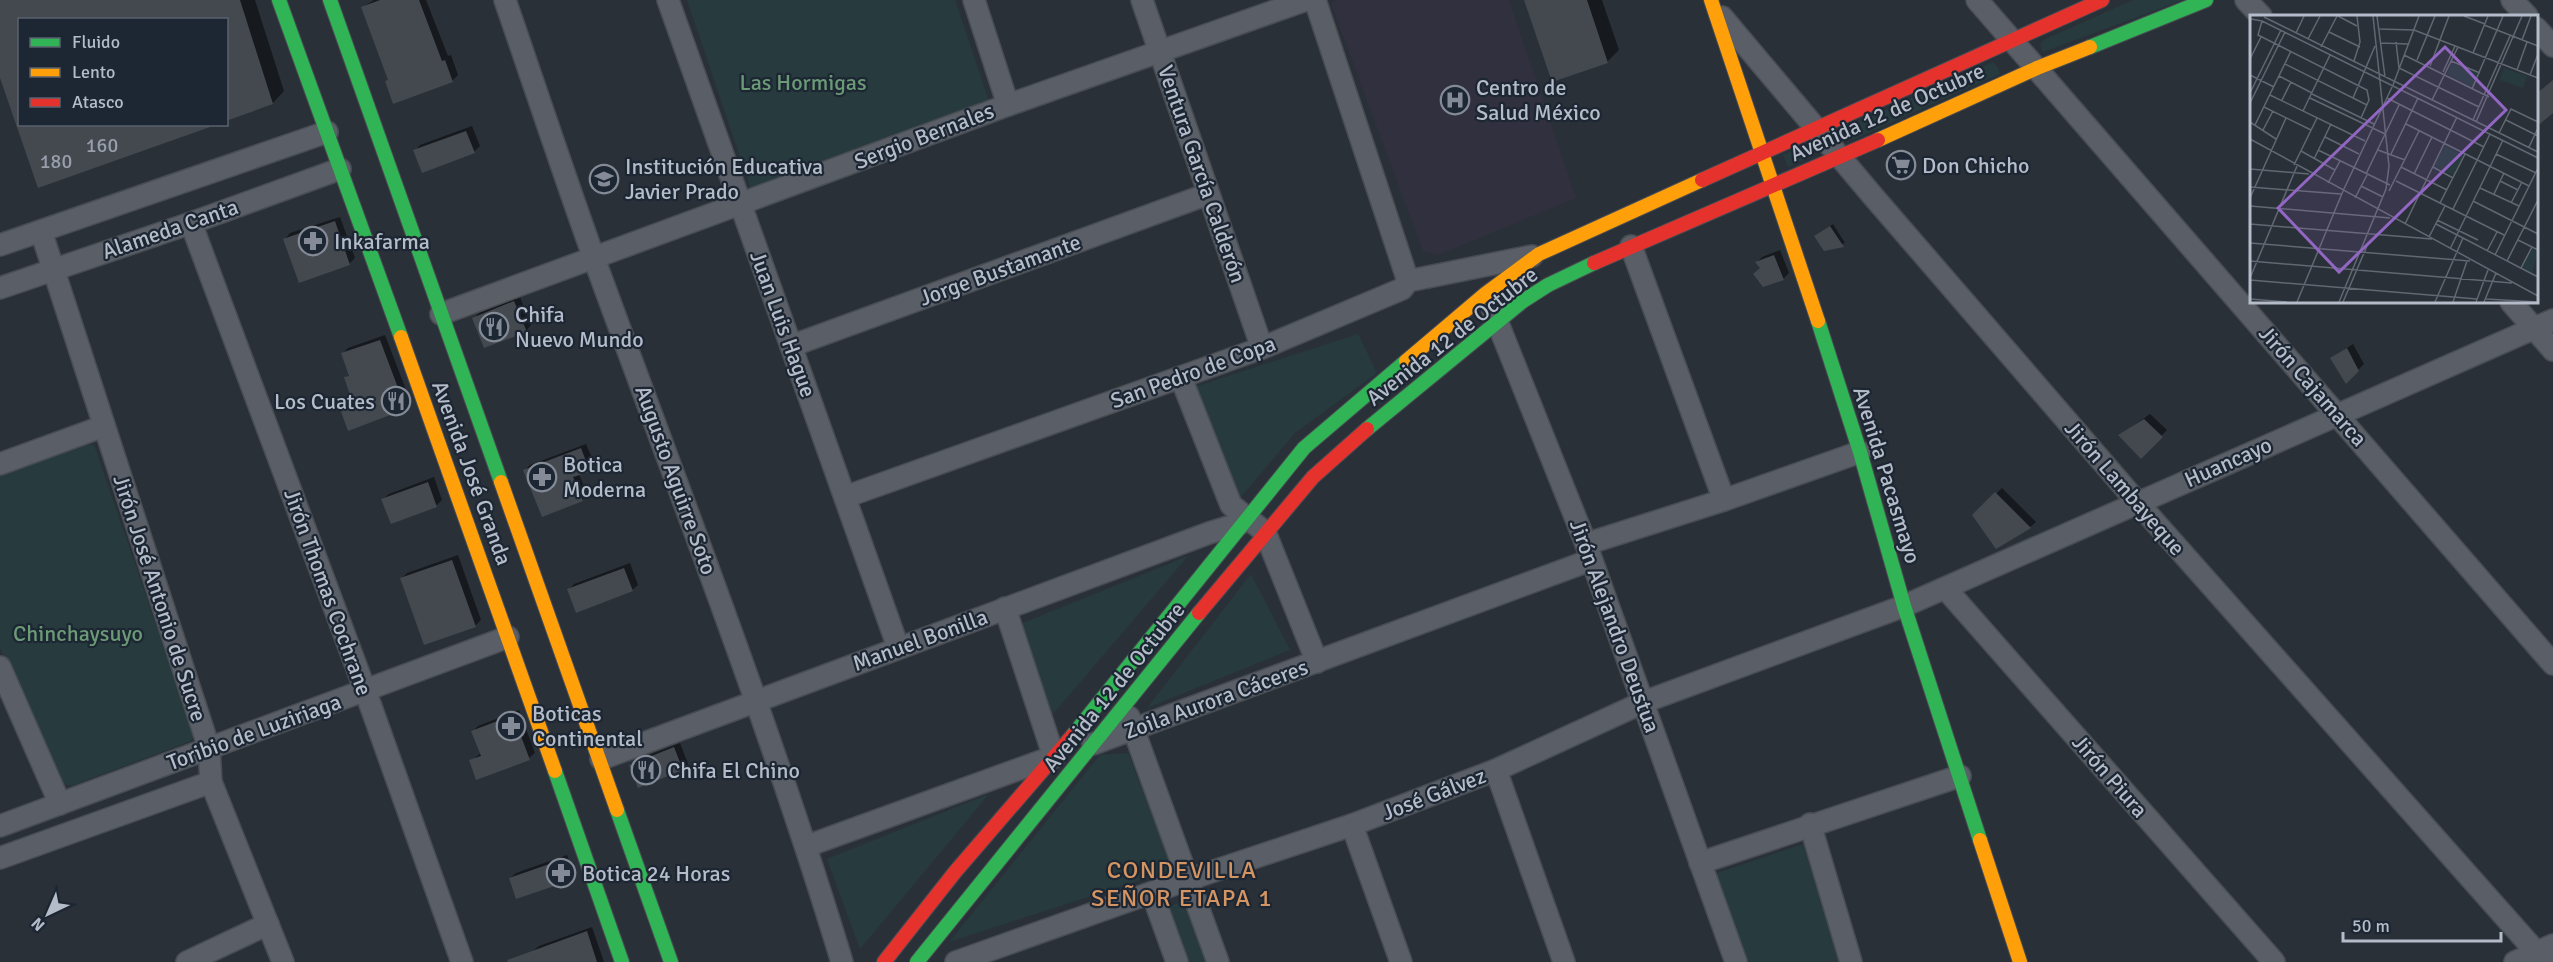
<svg xmlns="http://www.w3.org/2000/svg" width="2553" height="962" font-family="Signika,sans-serif">
	<style>
		.medical { fill: #31303e }
		.green { fill: #273a3e }
		.shadow { fill: #0007 }
		.building { fill: #444950 }
		.lines { fill: none; stroke-linecap: round; stroke-linejoin: round }
		.street-casing { stroke: #484c53; stroke-width: 24 }
		.fast-casing { stroke: #484c53; stroke-width: 16 }
		.slow-casing { stroke: #484c53; stroke-width: 16 }
		.jam-casing { stroke: #484c53; stroke-width: 16 }
		.street { stroke: #5a5e66; stroke-width: 21 }
		.fast { stroke: #30b455; stroke-width: 14 }
		.slow { stroke: #ff9f0a; stroke-width: 14 }
		.jam { stroke: #e5322d; stroke-width: 14 }
		.labels { text-anchor: middle; dominant-baseline: central; stroke-width: 4.5; stroke-linejoin: round; paint-order: stroke }
		.number-label { font-size: 20px; fill: #989fab }
		.park-label { font-size: 22px; fill: #6b9a76; stroke: #1d2633 }
		.poi-label { font-size: 22px; fill: #b4bcc9; stroke: #1d2633; text-anchor: start }
		.street-label { font-size: 22px; fill: #b4bcc9; stroke: #1d2633 }
		.neighbourhood-label { font-size: 24px; letter-spacing: 1.5px; fill: #d59563; stroke: #1d2633 }
		.inset-road { fill: none; stroke: #616872; stroke-width: 1.5 }
		.view { fill: #9266c3; fill-opacity: 0.15; stroke: #9266c3; stroke-width: 3 }
		.inset-edge { fill: none; stroke: #b4bcc9; stroke-width: 3 }
	</style>
	<rect width="100%" height="100%" fill="#2a3038"/>
	<!-- medical -->
	<polygon class="medical" points="1340,0 1509,0 1576,198 1438,255 1423,251 1331,3"/>
	<!-- green -->
	<g class="green">
		<polygon points="687,0 955,0 990,104 751,189"/>
		<polygon points="2133,0 2183,0 2043,52 2040,45 2043,40"/>
		<polygon points="1993,62 1998,68 2000,74 1852,140 1842,129"/>
		<polygon points="1806,145 1810,149 1811,157 1788,167 1783,155"/>
		<polygon points="1358,334 1377,373 1295,433 1236,503 1191,388"/>
		<polygon points="88,445 94,445 194,735 191,741 71,786 63,784 0,648 0,475"/>
		<polygon points="1188,556 1047,721 1018,625"/>
		<polygon points="1251,574 1290,650 1147,708"/>
		<polygon points="1128,753 1174,869 949,942 1100,755"/>
		<polygon points="989,794 860,949 827,859"/>
		<polygon points="1803,844 1840,962 1739,962 1708,876"/>
		<polygon points="1184,900 1207,962 1185,962 1165,909"/>
	</g>
	<!-- shadow -->
	<g class="shadow">
		<polygon points="0,0 255,0 284,91 273,103 226,20 20,20 20,124 212,124 39,187 0,73"/>
		<polygon points="374,0 426,0 448,56 451,55 458,75 452,81 363,7"/>
		<polygon points="1526,0 1602,0 1619,50 1607,62"/>
		<polygon points="472,126 480,146 474,152 415,151 420,145"/>
		<polygon points="340,217 355,258 349,264 285,239 290,233"/>
		<polygon points="1833,224 1845,243 1824,250 1818,234"/>
		<polygon points="1780,250 1789,273 1783,279 1761,268 1757,262 1762,257"/>
		<polygon points="520,297 531,325 526,331 474,318 479,313"/>
		<polygon points="385,335 411,403 405,408 342,409 354,401 346,378 350,374 343,353 348,348"/>
		<polygon points="2353,344 2364,364 2347,381 2332,358"/>
		<polygon points="2150,414 2167,430 2141,457 2120,435"/>
		<polygon points="586,444 595,465 589,470 579,474 587,494 582,500 525,470 530,465"/>
		<polygon points="434,477 442,500 437,505 392,522 383,499 389,494"/>
		<polygon points="2002,488 2036,522 2030,527 1974,515"/>
		<polygon points="458,555 481,620 476,625 425,644 401,579 407,573"/>
		<polygon points="630,563 638,585 632,590 569,590 574,584"/>
		<polygon points="519,710 535,753 529,758 471,761 481,753 472,732 478,726"/>
		<polygon points="680,743 688,764 683,769 639,786 631,765 636,760"/>
		<polygon points="567,855 574,874 568,879 517,898 510,878 516,873"/>
		<polygon points="592,927 604,962 537,962 533,951 539,946"/>
	</g>
	<!-- building -->
	<g class="building">
		<polygon points="0,0 240,0 273,104 226,121 226,20 20,20 20,124 210,124 210,127 38,188 0,78"/>
		<polygon points="380,0 419,0 442,61 445,60 453,82 393,104 385,81 388,80 361,7"/>
		<polygon points="1524,0 1587,0 1608,63 1552,82"/>
		<polygon points="2553,80 2553,113 2536,127 2536,94"/>
		<polygon points="466,131 475,153 422,173 413,150"/>
		<polygon points="335,221 350,265 299,283 283,239"/>
		<polygon points="1830,226 1844,247 1824,251 1814,236"/>
		<polygon points="1774,255 1784,280 1763,287 1753,274 1760,268 1755,262"/>
		<polygon points="514,301 527,332 484,348 472,318"/>
		<polygon points="380,340 406,409 348,431 340,409 353,404 344,377 349,376 341,353"/>
		<polygon points="2347,348 2359,371 2346,384 2330,358"/>
		<polygon points="2144,419 2163,437 2141,459 2118,435"/>
		<polygon points="581,448 590,472 573,477 583,501 542,517 523,470"/>
		<polygon points="428,482 437,507 391,524 381,499"/>
		<polygon points="1995,492 2031,528 1996,549 1972,515"/>
		<polygon points="452,560 476,627 424,645 400,578"/>
		<polygon points="624,568 633,591 576,613 567,589"/>
		<polygon points="513,715 530,760 476,780 469,760 481,756 471,731"/>
		<polygon points="674,747 683,770 638,788 629,765"/>
		<polygon points="561,860 569,881 516,899 509,878"/>
		<polygon points="587,931 597,962 508,962 507,960"/>
	</g>
	<g class="lines">
		<!-- street casing -->
		<g class="street-casing">
			<g id="street">
				<path d="M505,0C535,87 564,175 595,261C680,494 770,725 842,962"/>
				<polyline points="668,0 898,647"/>
				<polyline points="974,0 1008,105"/>
				<polyline points="1142,0 1262,348"/>
				<polyline points="1315,0 1408,281"/>
				<polyline points="1977,0 2553,664"/>
				<polyline points="2246,0 2261,16"/>
				<polyline points="2512,0 2527,16"/>
				<polyline points="1722,17 1872,195 2137,502 2545,962"/>
				<polyline points="2536,28 2553,46"/>
				<polyline points="191,223 365,690 462,962"/>
				<polyline points="41,231 209,748 211,782 283,962"/>
				<polyline points="0,245 327,132"/>
				<polyline points="1631,246 1724,500"/>
				<polyline points="0,288 191,223 340,169"/>
				<polyline points="2511,302 2553,350"/>
				<polyline points="1493,311 1586,544 1736,962"/>
				<polyline points="441,314 1008,105 1306,0"/>
				<polyline points="791,346 1208,194"/>
				<polyline points="1181,378 1231,505 1265,532 1317,662"/>
				<polyline points="0,464 104,426"/>
				<polyline points="845,497 1262,348 1402,289 1408,281 1532,256"/>
				<polyline points="1586,544 1724,500 1860,452"/>
				<polyline points="1946,589 2274,962"/>
				<polyline points="1005,608 1054,757"/>
				<polyline points="0,667 60,804"/>
				<polyline points="1129,717 1218,962"/>
				<polyline points="1093,744 1591,560"/>
				<polyline points="601,759 1209,533 1241,523"/>
				<polyline points="1496,770 1564,962"/>
				<polyline points="1810,824 1851,962"/>
				<polyline points="1352,825 1401,962"/>
				<polyline points="0,826 508,637"/>
				<polyline points="807,846 1055,756"/>
				<polyline points="0,858 211,782"/>
				<polyline points="1700,863 1960,776"/>
				<polyline points="1152,893 1177,962"/>
				<polyline points="187,962 268,924"/>
				<polyline points="956,962 1187,880 1352,825 1496,770 1644,702 1904,606 2553,320"/>
				<polyline points="2515,962 2553,945"/>
			</g>
		</g>
		<!-- fast casing -->
		<g class="fast-casing">
			<g id="fast">
				<polyline points="279,0 401,337"/>
				<polyline points="330,0 501,482"/>
				<polyline points="2090,47 2206,0"/>
				<polyline points="1818,321 1860,452 1904,606 1980,840"/>
				<polyline points="1367,429 1523,301 1548,285 1594,263"/>
				<polyline points="1073,735 1304,448 1406,361"/>
				<polyline points="555,771 622,962"/>
				<polyline points="617,810 671,962"/>
				<polyline points="917,962 1199,613"/>
			</g>
		</g>
		<!-- slow casing -->
		<g class="slow-casing">
			<g id="slow">
				<polyline points="1711,0 1818,321"/>
				<polyline points="1878,140 2037,68 2090,47"/>
				<polyline points="401,337 555,771"/>
				<polyline points="1406,361 1485,294 1539,254 1702,180"/>
				<polyline points="501,482 617,810"/>
				<polyline points="1980,840 2020,962"/>
			</g>
		</g>
		<!-- jam casing -->
		<g class="jam-casing">
			<g id="jam">
				<polyline points="1702,180 2102,0"/>
				<polyline points="1594,263 1878,140"/>
				<polyline points="1199,613 1313,477 1367,429"/>
				<polyline points="884,962 955,872 1073,735"/>
			</g>
		</g>
		<!-- street -->
		<use href="#street" class="street"/>
		<!-- fast -->
		<use href="#fast" class="fast"/>
		<!-- slow -->
		<use href="#slow" class="slow"/>
		<!-- jam -->
		<use href="#jam" class="jam"/>
	</g>
	<!-- icons -->
	<defs>
		<g id="hospital-ring" transform="scale(1.5)"><circle r="9.5" fill="#1d2633" stroke="#848b96" stroke-width="1.5"/><path d="M-5-5h3v3.5h4V-5h3V5h-3V1.5h-4V5h-3Z" fill="#848b96"/></g>
		<g id="supermarket-ring" transform="scale(1.5)"><circle r="9.5" fill="#1d2633" stroke="#848b96" stroke-width="1.5"/><path d="M-6-5.5h2.5l.6 2H6L4.5 2H-2.5L-4.4-4H-6ZM-1.5 3.2a1.3 1.3 0 1 0 .1 0ZM3 3.2a1.3 1.3 0 1 0 .1 0Z" fill="#848b96"/></g>
		<g id="school-ring" transform="scale(1.5)"><circle r="9.5" fill="#1d2633" stroke="#848b96" stroke-width="1.5"/><path d="M0-5L7-2L0 1L-7-2ZM-4 1L0 2.5L4 1V4Q0 6-4 4Z" fill="#848b96"/></g>
		<g id="pharmacy-ring" transform="scale(1.5)"><circle r="9.5" fill="#1d2633" stroke="#848b96" stroke-width="1.5"/><path d="M-2-6h4v4h4v4h-4v4h-4v-4h-4v-4h4Z" fill="#848b96"/></g>
		<g id="restaurant-ring" transform="scale(1.5)"><circle r="9.5" fill="#1d2633" stroke="#848b96" stroke-width="1.5"/><path d="M-5-6h1v4h1v-4h1v4h1v-4h1v5L-1.5 .5V6h-2V.5L-5-1ZM5-6V6H3V1.5H1.5Q1.5-4 5-6Z" fill="#848b96"/></g>
	</defs>
	<g fill-rule="evenodd">
		<use href="#hospital-ring" x="1455" y="100"/>
		<use href="#supermarket-ring" x="1901" y="165"/>
		<use href="#school-ring" x="604" y="179"/>
		<use href="#pharmacy-ring" x="313" y="241"/>
		<use href="#restaurant-ring" x="494" y="327"/>
		<use href="#restaurant-ring" x="396" y="401"/>
		<use href="#pharmacy-ring" x="542" y="477"/>
		<use href="#pharmacy-ring" x="511" y="726"/>
		<use href="#restaurant-ring" x="646" y="770"/>
		<use href="#pharmacy-ring" x="561" y="873"/>
	</g>
	<g class="labels">
		<!-- number labels -->
		<g class="number-label">
			<text x="102" y="145">160</text>
			<text x="56" y="161">180</text>
		</g>
		<!-- park labels -->
		<g class="park-label">
			<text x="803" y="82">Las Hormigas</text>
			<text x="78" y="633">Chinchaysuyo</text>
		</g>
		<!-- poi labels -->
		<g class="poi-label">
			<text x="1476" y="87">Centro de<tspan x="1476" dy="25">Salud México</tspan></text>
			<text x="1922" y="165">Don Chicho</text>
			<text x="625" y="166">Institución Educativa<tspan x="625" dy="25">Javier Prado</tspan></text>
			<text x="334" y="241">Inkafarma</text>
			<text x="515" y="314">Chifa<tspan x="515" dy="25">Nuevo Mundo</tspan></text>
			<text x="375" y="401" text-anchor="end">Los Cuates</text>
			<text x="563" y="464">Botica<tspan x="563" dy="25">Moderna</tspan></text>
			<text x="532" y="713">Boticas<tspan x="532" dy="25">Continental</tspan></text>
			<text x="667" y="770">Chifa El Chino</text>
			<text x="582" y="873">Botica 24 Horas</text>
		</g>
		<!-- street labels -->
		<g class="street-label">
			<text transform="translate(1887 112) rotate(-24)">Avenida 12 de Octubre</text>
			<text transform="translate(924 136) rotate(-21)">Sergio Bernales</text>
			<text transform="translate(1202 174) rotate(71)">Ventura García Calderón</text>
			<text transform="translate(170 229) rotate(-19)">Alameda Canta</text>
			<text transform="translate(1000 270) rotate(-20)">Jorge Bustamante</text>
			<text transform="translate(783 324) rotate(70)">Juan Luis Hague</text>
			<text transform="translate(1452 336) rotate(-38)">Avenida 12 de Octubre</text>
			<text transform="translate(1193 372) rotate(-20)">San Pedro de Copa</text>
			<text transform="translate(2313 386) rotate(49)">Jirón Cajamarca</text>
			<text transform="translate(2228 462) rotate(-24)">Huancayo</text>
			<text transform="translate(472 473) rotate(70)">Avenida José Granda</text>
			<text transform="translate(1887 475) rotate(73)">Avenida Pacasmayo</text>
			<text transform="translate(676 480) rotate(70)">Augusto Aguirre Soto</text>
			<text transform="translate(2125 488) rotate(49)">Jirón Lambayeque</text>
			<text transform="translate(328 592) rotate(70)">Jirón Thomas Cochrane</text>
			<text transform="translate(160 598) rotate(72)">Jirón José Antonio de Sucre</text>
			<text transform="translate(1615 626) rotate(70)">Jirón Alejandro Deustua</text>
			<text transform="translate(920 640) rotate(-20)">Manuel Bonilla</text>
			<text transform="translate(1114 687) rotate(-51)">Avenida 12 de Octubre</text>
			<text transform="translate(1216 699) rotate(-20)">Zoila Aurora Cáceres</text>
			<text transform="translate(254 732) rotate(-20)">Toribio de Luziriaga</text>
			<text transform="translate(2110 776) rotate(49)">Jirón Piura</text>
			<text transform="translate(1434 794) rotate(-21)">José Gálvez</text>
		</g>
		<!-- neighbourhood labels -->
		<g class="neighbourhood-label">
			<text x="1182" y="870">CONDEVILLA<tspan x="1182" dy="28">SEÑOR ETAPA 1</tspan></text>
		</g>
	</g>
	<!-- overview -->
	<g transform="translate(2250 15)">
		<rect width="288" height="288" fill="#2a3038"/>
		<path d="M201,48L228,58L222,72L197,59ZM254,53L277,61L273,73L250,65ZM195,130L213,140L203,160L184,151ZM282,234L288,237L282,258L272,253Z" fill="#273a3e"/>
		<path class="inset-road" d="M88,1L107,11M127,1L135,62M214,1L235,9M14,2L288,137M1,4L12,6L288,143M12,6L8,20L117,75L119,85L111,103M234,10L288,31M128,14L164,15L288,63M79,17L110,32M46,18L54,1M58,24L70,1M272,25L281,1M146,27L149,53L229,92M131,28L158,29M71,32L87,1M223,38L238,1M154,40L239,82M0,44L11,22M167,45L185,1M104,46L110,27L107,1M201,46L230,58M35,49L117,90M180,51L199,1M267,55L277,27M193,57L205,31M0,60L24,72M280,60L288,39M29,61L62,78M222,74L253,1M0,78L31,15M62,79L124,109M20,80L115,126M60,83L135,119M103,83L125,31M137,83L234,132M32,85L41,67M182,85L208,32M0,88L35,17M14,92L61,115M53,96L80,40M223,105L260,21M256,105L288,121M0,107L26,124M226,107L272,1M156,109L279,171M5,110L41,36M13,115L23,96M249,118L261,94L288,107M75,122L109,139M0,124L288,281M279,132L288,113M68,135L140,170M128,135L155,145M51,136L85,155M141,139L168,83M246,139L286,158M64,144L81,109M44,150L67,103M151,152L197,175M183,152L203,163M0,154L59,159M116,159L149,90M164,159L182,122M146,166L254,220M250,166L268,175M78,168L90,146M111,171L133,182M0,172L91,179M230,173L269,191M139,176L169,116M244,179L254,158M0,183L36,103M105,183L117,160M223,186L288,219M190,188L215,139M261,188L272,167M0,191L140,203M203,194L240,119M187,205L228,225M0,209L182,224M155,209L207,102M186,209L288,262M179,222L195,191M268,225L288,235M0,228L220,246M200,234L253,125M237,236L247,217M245,240L288,153M0,246L262,268M257,246L288,185M271,253L282,232M0,263L47,151M0,265L227,284M0,284L37,287M236,284L288,287M47,287L93,176L143,70L169,1M89,287L136,174L139,151L123,1M93,287L117,231M185,287L213,223M203,287L217,246M226,287L238,255M234,287L246,258"/>
		<path class="view" d="M195,32L256,95L89,257L28,193Z"/>
		<rect width="288" height="288" class="inset-edge"/>
	</g>
	<!-- legend -->
	<rect x="18" y="18" width="210" height="108" fill="#1d2633" stroke="#59626f" stroke-width="1.5"/>
	<rect x="30" y="38" width="30" height="9" fill="#30b455" stroke="#59626f" stroke-width="1.5"/>
	<text x="72" y="48" font-size="18" fill="#b4bcc9">Fluido</text>
	<rect x="30" y="68" width="30" height="9" fill="#ff9f0a" stroke="#59626f" stroke-width="1.5"/>
	<text x="72" y="78" font-size="18" fill="#b4bcc9">Lento</text>
	<rect x="30" y="98" width="30" height="9" fill="#e5322d" stroke="#59626f" stroke-width="1.5"/>
	<text x="72" y="108" font-size="18" fill="#b4bcc9">Atasco</text>
	<!-- north arrow -->
	<g transform="translate(48 914) rotate(224)" stroke="#1d2633" stroke-width="4.5" paint-order="stroke">
	<path d="M0-4.5L10 22L0 15L-10 22Z" fill="#b4bcc9"/>
	<text y="-9" font-size="16" font-weight="bold" text-anchor="middle" fill="#b4bcc9">N</text>
	</g>
	<!-- scale -->
	<path d="M2343 932v9h158v-9" fill="none" stroke="#b4bcc9" stroke-width="3"/>
	<text x="2352" y="932" font-size="18" fill="#b4bcc9" stroke="#1d2633" stroke-width="4.5" paint-order="stroke">50 m</text>
</svg>
